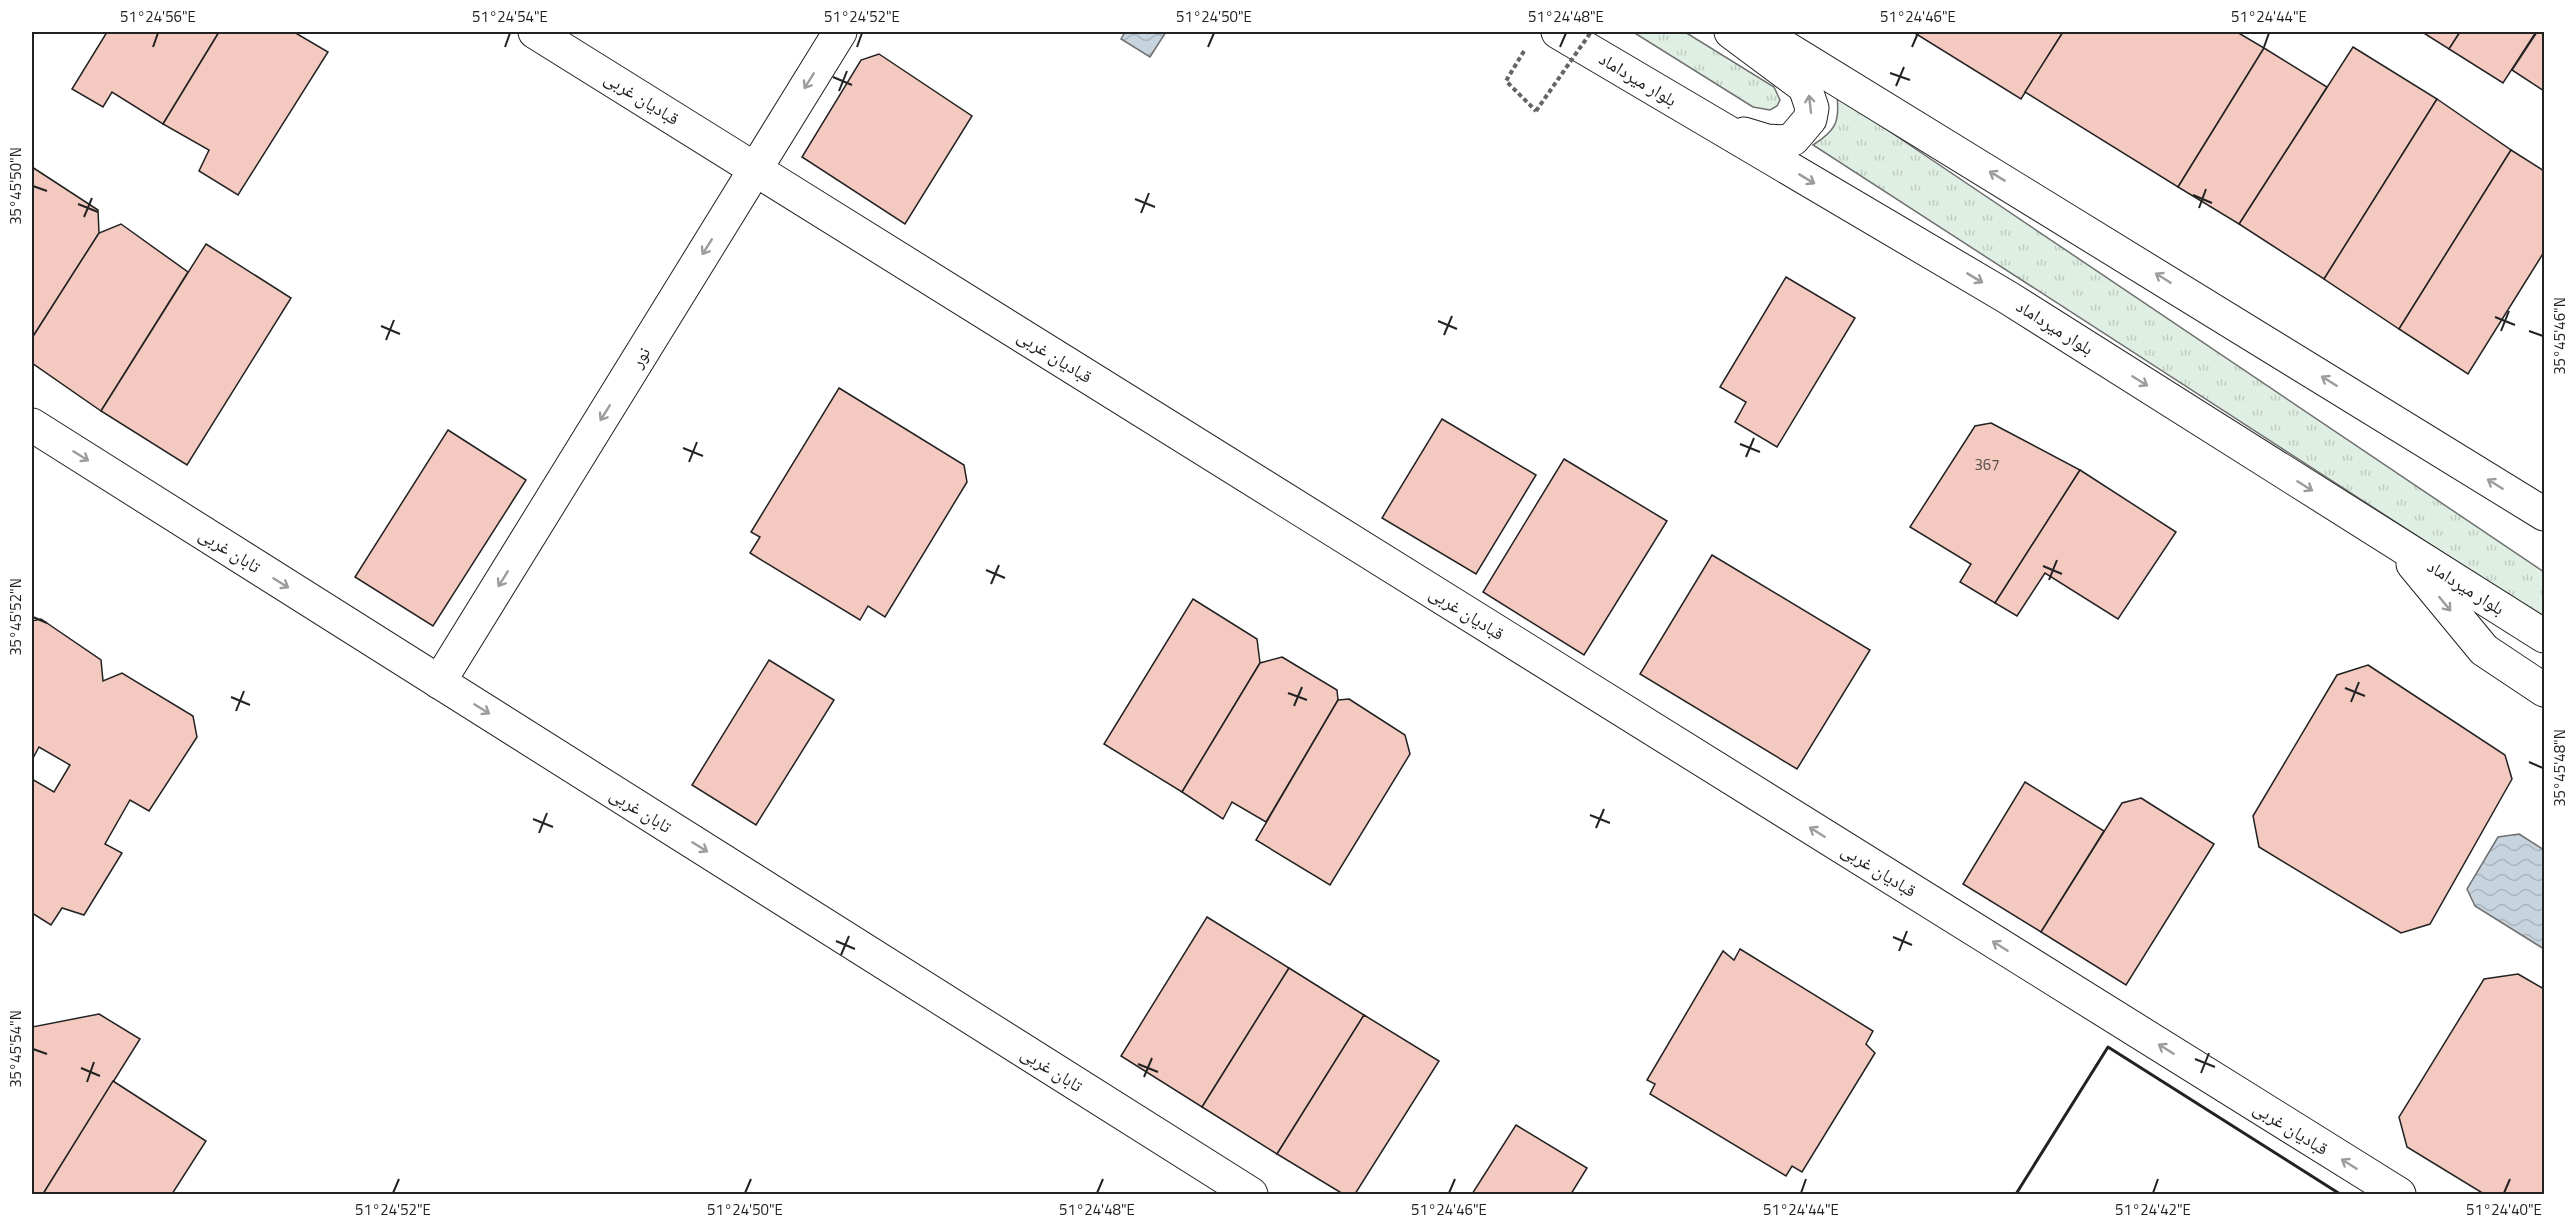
<svg xmlns="http://www.w3.org/2000/svg" width="2576" height="1226" font-family="'Titillium Web','Noto Naskh Arabic',sans-serif">
	<style>
		.grass { fill: url(#grass-tufts); stroke: #6f6f6f; stroke-width: 1.5 }
		.water { fill: url(#water-waves); stroke: #6f6f6f; stroke-width: 1.5 }
		.building { fill: #f3c9c0; stroke: #222; stroke-width: 1.5 }
		.lines { fill: none; stroke-linecap: round; stroke-linejoin: round }
		.minor-casing { stroke: #222; stroke-width: 35 }
		.major-casing { stroke: #222; stroke-width: 35 }
		.path { stroke: #646464; stroke-width: 4; stroke-dasharray: 4.5 3; stroke-linecap: butt }
		.minor { stroke: #fff; stroke-width: 33 }
		.major { stroke: #fff; stroke-width: 33 }
		.path-bridge { stroke: #646464; stroke-width: 4; stroke-dasharray: 4.5 3; stroke-linecap: butt }
		.wall { stroke: #222; stroke-width: 3 }
		.oneway { stroke: #9c9c9c }
		.ticks { fill: none; stroke: #222; stroke-width: 2 }
		.labels { text-anchor: middle; dominant-baseline: central; stroke-width: 4.5; stroke-linejoin: round; paint-order: stroke }
		.number-label { font-size: 15px; fill: #564c4a }
		.street-label { font-size: 18px; fill: #222; stroke: #fff }
		.neatline { fill: none; stroke: #222; stroke-width: 2 }
		.ticks-label { font-size: 15px; text-anchor: middle; fill: #222 }
	</style>
	<defs>
		<pattern id="grass-tufts" width="24" height="20" patternUnits="userSpaceOnUse" patternTransform="scale(1.5)"><rect width="24" height="20" fill="#e0efe3"/><path d="M3 7l-1-3M5 7V3M7 7l1-3M15 17l-1-3M17 17v-4M19 17l1-3" fill="none" stroke="#c0cdc2"/></pattern>
		<pattern id="water-waves" width="16" height="10" patternUnits="userSpaceOnUse" patternTransform="scale(1.5)"><rect width="16" height="10" fill="#c7d3dd"/><path d="M0 5q4-4 8 0t8 0" fill="none" stroke="#abb5bd"/></pattern>
	</defs>
	<rect width="100%" height="100%" fill="#fff"/>
	<!-- grass -->
	<g class="grass">
		<polygon points="1633,32 1685,32 1774,87 1780,100 1777,106 1770,110 1753,107"/>
		<path d="M1837,96L2544,572V618L1813,145C1835,131 1840,123 1837,96Z"/>
	</g>
	<!-- water -->
	<g class="water">
		<polygon points="1125,32 1166,32 1150,57 1121,39"/>
		<polygon points="2519,834 2544,850 2544,949 2475,906 2467,889 2498,837"/>
	</g>
	<!-- building -->
	<g class="building">
		<polygon points="107,32 219,32 163,124 112,92 103,107 72,89"/>
		<polygon points="219,32 294,32 328,52 238,195 199,171 209,150 163,124"/>
		<polygon points="1913,32 2063,32 2021,99"/>
		<polygon points="2063,32 2237,32 2264,48 2178,187 2025,92"/>
		<polygon points="2422,32 2460,32 2449,49"/>
		<polygon points="2460,32 2536,32 2503,83 2449,49"/>
		<polygon points="2537,32 2544,32 2544,91 2512,70"/>
		<polygon points="2353,47 2437,99 2324,279 2239,224"/>
		<polygon points="2264,48 2327,87 2239,224 2178,187"/>
		<polygon points="879,54 972,116 905,224 802,157 861,60"/>
		<polygon points="2437,99 2511,150 2399,329 2324,279"/>
		<polygon points="2511,150 2544,171 2544,252 2468,374 2399,329"/>
		<polygon points="32,167 98,210 99,233 32,338"/>
		<polygon points="121,224 188,272 101,411 32,363 32,338 99,233"/>
		<polygon points="206,244 291,298 187,465 101,411"/>
		<polygon points="1786,277 1855,318 1777,447 1735,422 1746,402 1720,387"/>
		<polygon points="839,388 964,465 967,482 885,617 868,606 860,620 750,553 760,537 751,532"/>
		<polygon points="1442,419 1536,475 1476,574 1382,518"/>
		<polygon points="1991,423 2080,470 1995,603 1960,582 1971,564 1910,527 1975,426"/>
		<polygon points="448,430 526,480 433,626 355,577"/>
		<polygon points="1564,459 1667,521 1584,655 1483,592"/>
		<polygon points="2080,470 2176,532 2118,619 2045,573 2017,616 1995,603"/>
		<polygon points="1712,555 1870,650 1797,769 1640,674"/>
		<polygon points="1193,599 1257,639 1260,663 1182,792 1104,744"/>
		<polygon points="41,619 101,660 103,681 122,673 193,716 197,737 149,811 130,800 105,844 122,853 84,915 62,908 51,925 32,913 32,779 54,792 70,765 39,747 32,760 32,621"/>
		<polygon points="1282,657 1337,690 1338,700 1266,822 1232,802 1223,819 1182,792 1260,663"/>
		<polygon points="769,660 834,700 756,825 692,785"/>
		<polygon points="2368,665 2505,755 2512,779 2430,924 2401,933 2259,847 2253,816 2337,675"/>
		<polygon points="1349,699 1405,735 1410,754 1330,885 1256,840 1338,700"/>
		<polygon points="2025,782 2104,831 2041,932 1963,884"/>
		<polygon points="2141,798 2214,844 2126,985 2041,932 2122,803"/>
		<polygon points="1207,917 1289,968 1202,1107 1121,1056"/>
		<polygon points="1740,949 1873,1031 1866,1044 1875,1053 1802,1172 1792,1166 1786,1176 1650,1094 1655,1084 1647,1080 1723,951 1734,960"/>
		<polygon points="1289,968 1364,1015 1277,1154 1202,1107"/>
		<polygon points="2518,974 2544,989 2544,1194 2484,1194 2407,1147 2399,1117 2484,979"/>
		<polygon points="99,1014 140,1039 43,1194 32,1194 32,1027"/>
		<polygon points="1364,1015 1439,1061 1355,1194 1343,1194 1277,1154"/>
		<polygon points="113,1081 206,1141 172,1194 43,1194"/>
		<polygon points="1516,1125 1587,1168 1571,1194 1472,1194"/>
	</g>
	<g class="lines">
		<!-- minor casing -->
		<g class="minor-casing">
			<g id="minor">
				<polyline points="535,32 2399,1194"/>
				<polyline points="32,425 1251,1194"/>
				<polyline points="439,682 840,32"/>
			</g>
		</g>
		<!-- major casing -->
		<g class="major-casing">
			<g id="major">
				<polyline points="1558,32 2007,297 2544,636"/>
				<polyline points="1731,32 1805,87 1812,108 1810,119 1793,139 1784,142 1767,141 1744,134"/>
				<polyline points="1760,32 2544,514"/>
				<polyline points="2413,564 2484,650 2544,690"/>
			</g>
		</g>
		<!-- path -->
		<polyline class="path" points="1524,51 1506,81 1536,111"/>
		<!-- minor -->
		<use href="#minor" class="minor"/>
		<!-- major -->
		<use href="#major" class="major"/>
		<!-- path-bridge -->
		<polyline class="path-bridge" points="1536,111 1591,32"/>
		<!-- wall -->
		<polyline class="wall" points="2016,1194 2108,1047 2340,1194"/>
	</g>
	<!-- one-way arrows -->
	<defs><path id="oneway-shaft" d="M-6 0H5M1.5-3L5.5 0L1.5 3" fill="none" stroke-width="1.6" stroke-linecap="round" stroke-linejoin="round" transform="scale(1.5)"/></defs>
	<g class="oneway">
		<use href="#oneway-shaft" transform="translate(809 81) rotate(122)"/>
		<use href="#oneway-shaft" transform="translate(1810 104) rotate(-97)"/>
		<use href="#oneway-shaft" transform="translate(1997 176) rotate(-149)"/>
		<use href="#oneway-shaft" transform="translate(1807 179) rotate(31)"/>
		<use href="#oneway-shaft" transform="translate(707 247) rotate(122)"/>
		<use href="#oneway-shaft" transform="translate(1975 278) rotate(31)"/>
		<use href="#oneway-shaft" transform="translate(2163 278) rotate(-148)"/>
		<use href="#oneway-shaft" transform="translate(2140 381) rotate(32)"/>
		<use href="#oneway-shaft" transform="translate(2329 381) rotate(-148)"/>
		<use href="#oneway-shaft" transform="translate(605 413) rotate(122)"/>
		<use href="#oneway-shaft" transform="translate(81 456) rotate(32)"/>
		<use href="#oneway-shaft" transform="translate(2495 484) rotate(-148)"/>
		<use href="#oneway-shaft" transform="translate(2305 486) rotate(32)"/>
		<use href="#oneway-shaft" transform="translate(503 579) rotate(122)"/>
		<use href="#oneway-shaft" transform="translate(281 583) rotate(32)"/>
		<use href="#oneway-shaft" transform="translate(2445 604) rotate(51)"/>
		<use href="#oneway-shaft" transform="translate(482 709) rotate(32)"/>
		<use href="#oneway-shaft" transform="translate(1817 832) rotate(-148)"/>
		<use href="#oneway-shaft" transform="translate(700 847) rotate(32)"/>
		<use href="#oneway-shaft" transform="translate(2000 946) rotate(-148)"/>
		<use href="#oneway-shaft" transform="translate(2166 1049) rotate(-148)"/>
		<use href="#oneway-shaft" transform="translate(2349 1164) rotate(-148)"/>
	</g>
	<!-- ticks -->
	<path class="ticks" d="M153,47L158,33M505,47L510,33M857,47L862,33M1208,47L1214,33M1560,47L1566,33M1912,47L1918,33M2264,47L2269,33M1890,73L1910,80M833,77L852,85M1896,86L1904,67M839,91L847,71M33,186L47,191M2193,195L2212,203M1135,199L1155,207M78,204L98,212M2199,208L2206,189M1141,213L1149,193M84,217L92,198M2495,317L2515,325M1438,321L1457,329M381,326L400,334M2501,331L2509,311M2529,331L2543,336M1444,335L1452,316M386,340L394,320M1740,444L1760,452M683,448L703,456M1746,457L1754,438M689,462L697,442M2043,566L2062,574M986,570L1005,578M2049,580L2057,560M991,584L999,565M33,617L47,623M2345,688L2365,696M1288,693L1307,700M231,697L250,705M2351,702L2359,682M1294,706L1302,687M236,711L244,691M2529,762L2543,768M1590,815L1610,823M533,819L553,827M1596,828L1604,809M539,833L547,813M1893,937L1912,945M836,941L855,949M1899,951L1907,931M841,955L849,936M33,1049L47,1054M2195,1059L2215,1067M1138,1064L1158,1072M81,1068L100,1076M2201,1073L2209,1053M1144,1077L1152,1058M87,1082L94,1062M393,1193L399,1179M745,1193L751,1179M1097,1193L1103,1179M1449,1193L1455,1179M1801,1193L1806,1179M2153,1193L2158,1179M2504,1193L2510,1179"/>
	<g class="labels">
		<!-- number labels -->
		<g class="number-label">
			<text x="1987" y="464">367</text>
		</g>
		<!-- street labels -->
		<g class="street-label">
			<text transform="translate(1638 79) rotate(31)">بلوار میرداماد</text>
			<text transform="translate(642 98) rotate(32)">قبادیان غربی</text>
			<text transform="translate(2055 327) rotate(32)">بلوار میرداماد</text>
			<text transform="translate(1055 356) rotate(32)">قبادیان غربی</text>
			<text transform="translate(640 357) rotate(-58)">نور</text>
			<text transform="translate(230 550) rotate(32)">تابان غربی</text>
			<text transform="translate(2466 587) rotate(32)">بلوار میرداماد</text>
			<text transform="translate(1467 613) rotate(32)">قبادیان غربی</text>
			<text transform="translate(641 810) rotate(32)">تابان غربی</text>
			<text transform="translate(1879 870) rotate(32)">قبادیان غربی</text>
			<text transform="translate(1052 1069) rotate(32)">تابان غربی</text>
			<text transform="translate(2291 1128) rotate(32)">قبادیان غربی</text>
		</g>
	</g>
	<!-- border -->
	<rect width="2576" height="1226" fill="none" stroke="#ffffff" stroke-width="66"/>
	<rect x="33" y="33" width="2510" height="1160" class="neatline"/>
	<g class="ticks-label">
		<text x="158" y="22">51°24'56"E</text>
		<text x="510" y="22">51°24'54"E</text>
		<text x="862" y="22">51°24'52"E</text>
		<text x="1214" y="22">51°24'50"E</text>
		<text x="1566" y="22">51°24'48"E</text>
		<text x="1918" y="22">51°24'46"E</text>
		<text x="2269" y="22">51°24'44"E</text>
		<text transform="translate(16 186) rotate(-90)" y="5">35°45'50"N</text>
		<text transform="translate(2560 336) rotate(-90)" y="5">35°45'46"N</text>
		<text transform="translate(16 617) rotate(-90)" y="5">35°45'52"N</text>
		<text transform="translate(2560 768) rotate(-90)" y="5">35°45'48"N</text>
		<text transform="translate(16 1049) rotate(-90)" y="5">35°45'54"N</text>
		<text x="393" y="1215">51°24'52"E</text>
		<text x="745" y="1215">51°24'50"E</text>
		<text x="1097" y="1215">51°24'48"E</text>
		<text x="1449" y="1215">51°24'46"E</text>
		<text x="1801" y="1215">51°24'44"E</text>
		<text x="2153" y="1215">51°24'42"E</text>
		<text x="2504" y="1215">51°24'40"E</text>
	</g>
</svg>
